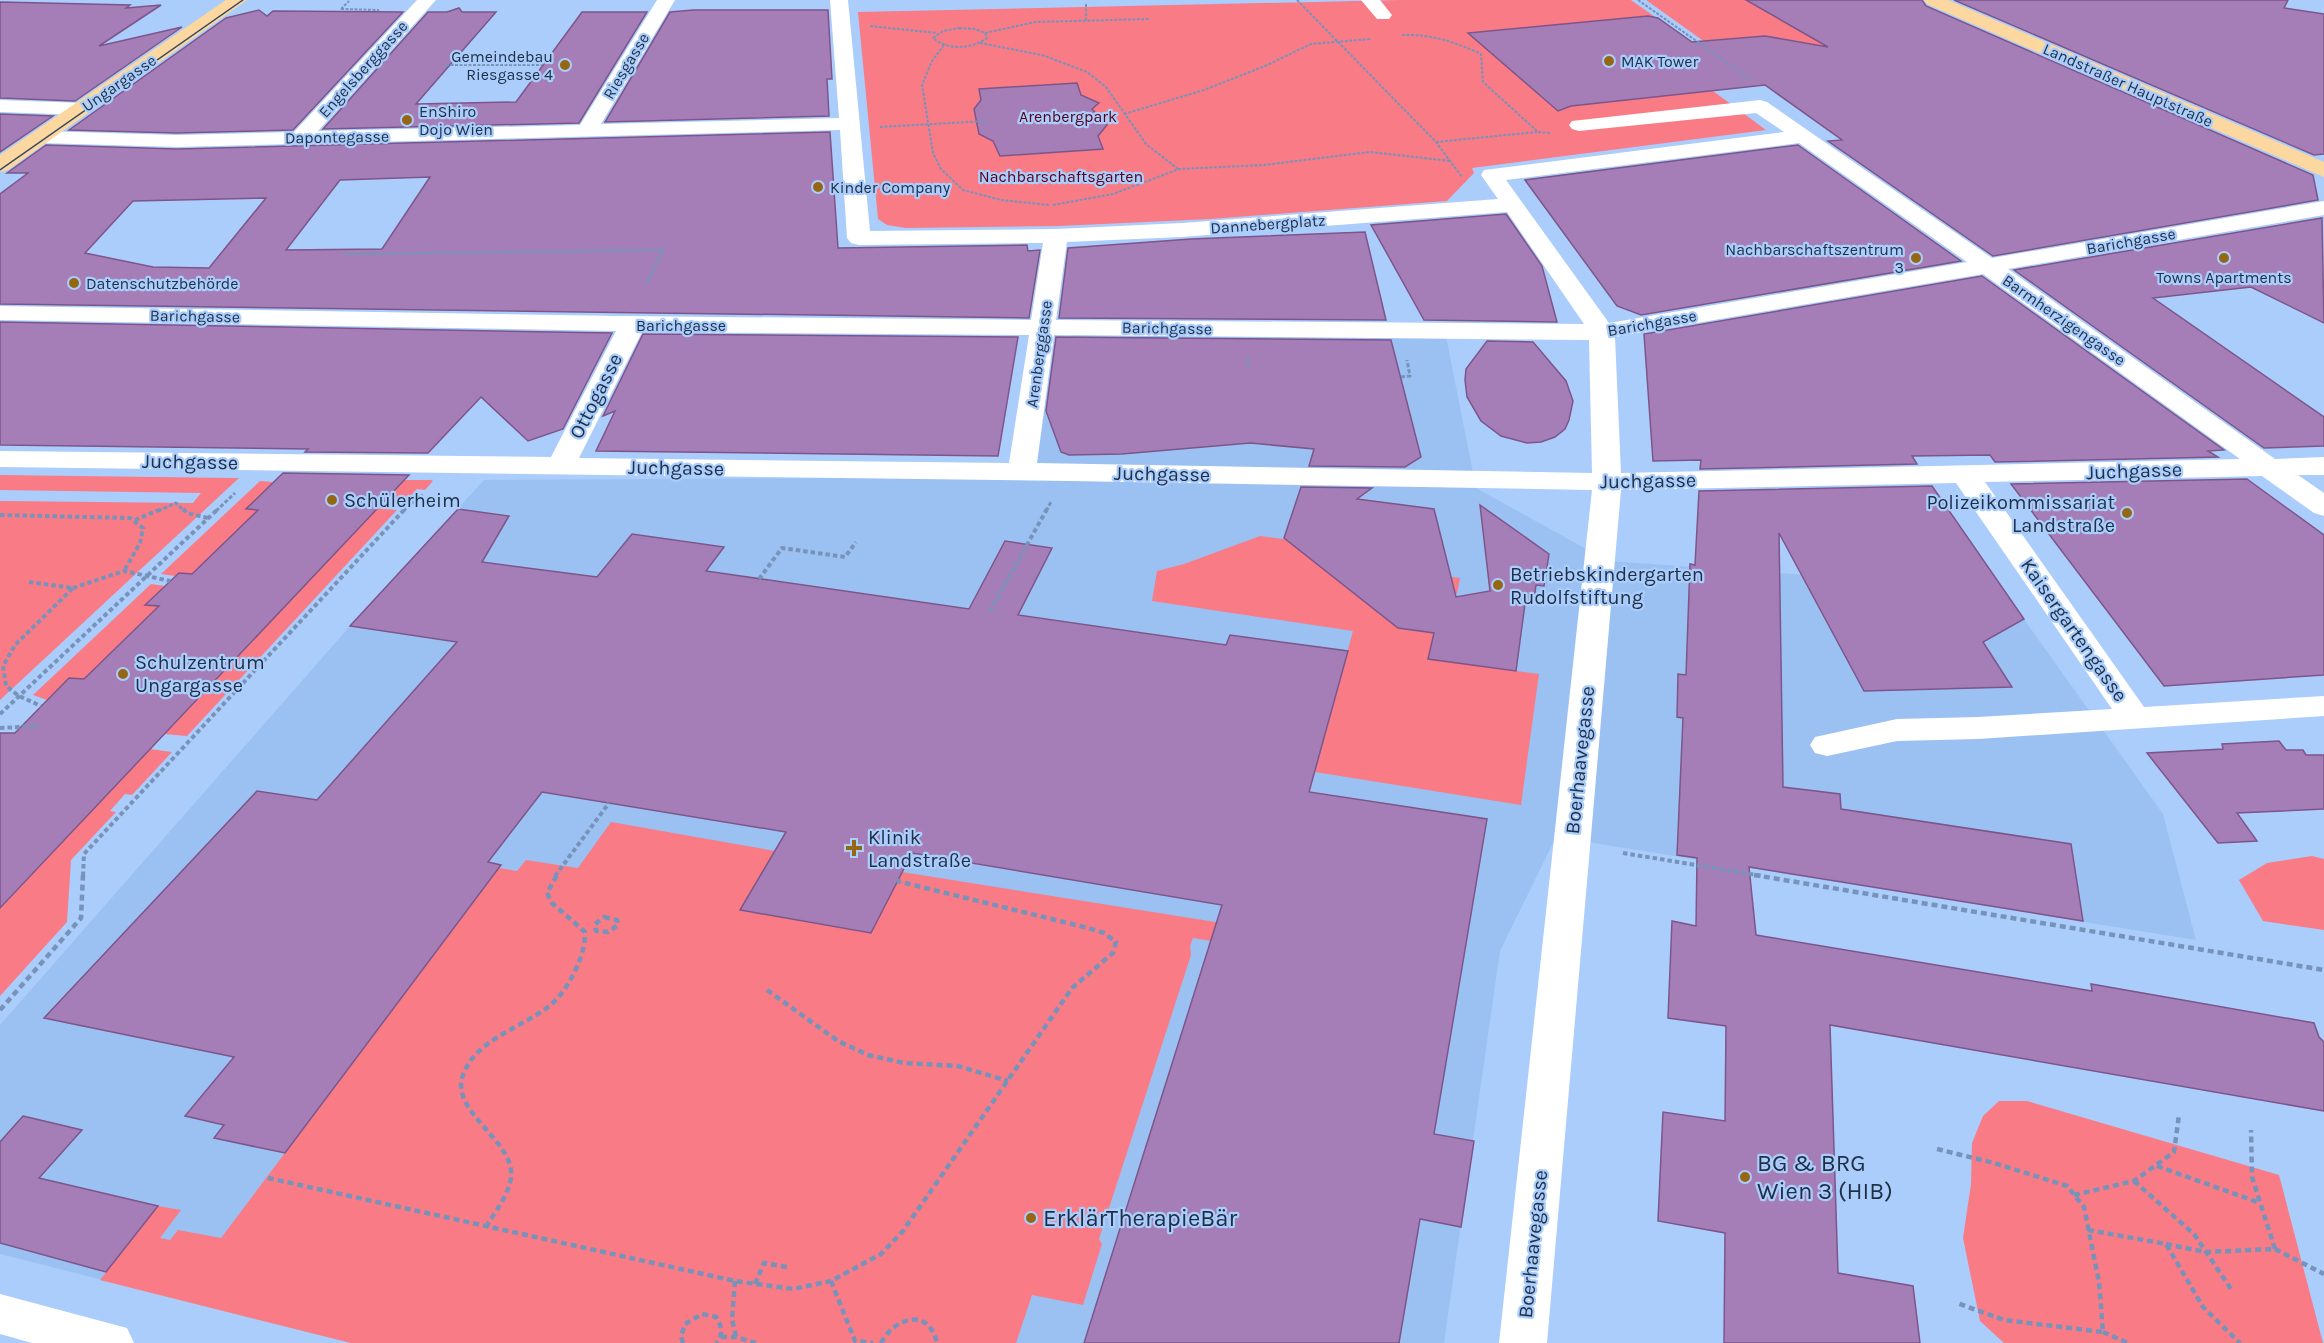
<svg xmlns="http://www.w3.org/2000/svg" width="2324" height="1343" font-family="Karla,sans-serif">
	<style>
		.built { fill: #9bc1f3 }
		.green { fill: #f97b86 }
		.building { fill: #a67eb7; stroke: #7c568b; stroke-width: 1.5; fill-rule: evenodd }
		.lines { fill: none; stroke-linecap: round; stroke-linejoin: round }
		.path-far3 { stroke: #7893b9; stroke-width: 2; stroke-dasharray: 3 1.5; stroke-linecap: butt }
		.path-far2 { stroke: #7893b9; stroke-width: 3; stroke-dasharray: 4 2; stroke-linecap: butt }
		.path-far1 { stroke: #7893b9; stroke-width: 4; stroke-dasharray: 4.5 3; stroke-linecap: butt }
		.path { stroke: #7893b9; stroke-width: 4.5; stroke-dasharray: 6 4; stroke-linecap: butt }
		.minor { fill: #fff; fill-rule: evenodd }
		.major { fill: #fcd7a0; fill-rule: evenodd }
		.tram { stroke: #364964; stroke-width: 1.5 }
		.poi-dot { fill: #956715; stroke: #abcdfb; stroke-width: 2 }
		.labels { text-anchor: middle; dominant-baseline: central; stroke-width: 4.5; stroke-linejoin: round; paint-order: stroke }
		.far-poi-label { font-size: 16px; fill: #1e2f46; stroke: #abcdfb; text-anchor: start }
		.far-street-label { font-size: 16px; fill: #1e2f46; stroke: #abcdfb }
		.far-park-label { font-size: 16px; fill: #590118; stroke: #abcdfb }
		.street-label { font-size: 20px; fill: #1e2f46; stroke: #abcdfb }
		.poi-label { font-size: 20px; fill: #1e2f46; stroke: #abcdfb; text-anchor: start }
		.near-poi-label { font-size: 24px; fill: #1e2f46; stroke: #abcdfb; text-anchor: start }
	</style>
	<rect width="100%" height="100%" fill="#abcdfb"/>
	<!-- built -->
	<polygon class="built" points="1077,334 1446,336 1476,488 1608,561 1835,577 1991,573 2163,814 2196,940 1556,837 1500,951 1444,1343 351,1343 0,1254 0,1025 350,626 484,480 1035,477 1054,344"/>
	<!-- green -->
	<g class="green">
		<polygon points="1401,0 1631,0 1750,84 1748,87 1713,91 1766,130 1472,168 1474,173 1447,201 1211,219 1059,226 906,228 887,225 878,219 858,12"/>
		<polygon points="1646,0 1746,0 1898,21 1771,89"/>
		<polygon points="0,475 234,478 239,478 0,700 0,501 193,503 201,493 0,490"/>
		<polygon points="372,480 431,480 433,481 425,490 417,489 405,502 385,500"/>
		<polygon points="260,481 273,482 247,509 261,511 201,575 179,573 175,576 161,574"/>
		<polygon points="377,508 397,510 187,736 164,734"/>
		<polygon points="1260,536 1327,545 1418,573 1460,578 1457,594 1443,592 1402,611 1399,628 1434,633 1428,659 1539,674 1521,805 1315,772 1353,631 1152,601 1157,571 1184,564"/>
		<polygon points="151,584 165,586 146,604 163,606 144,620 91,672 93,680 69,678 47,700 33,695"/>
		<polygon points="150,749 172,752 132,795 125,794 110,811 116,812 71,860 67,922 0,996 0,908"/>
		<polygon points="611,822 775,851 741,910 871,933 902,872 1228,924 1249,947 1193,938 1190,946 1191,955 1099,1239 1102,1244 1083,1305 1032,1295 1016,1343 351,1343 100,1280 158,1206 181,1210 160,1238 170,1240 178,1230 221,1238 499,868 517,871 526,860 578,868"/>
		<polygon points="2312,856 2324,859 2324,930 2263,921 2239,880 2267,863"/>
		<polygon points="1999,1101 2027,1101 2279,1175 2323,1343 2004,1343 1980,1321 1963,1238 1971,1184 1972,1143 1983,1116"/>
	</g>
	<!-- building -->
	<g class="building">
		<polygon points="1746,0 1922,0 1926,6 2313,175 2318,200 1993,256 1828,141 1842,140 1765,85 1571,106 1558,111 1468,33 1648,16 1658,18 1692,42 1765,36 1828,47"/>
		<polygon points="1954,0 2288,0 2284,8 2324,14 2324,154 2314,155"/>
		<polygon points="0,2 130,5 126,8 161,5 99,46 182,27 75,101 0,98"/>
		<polygon points="459,8 462,12 496,12 416,104 516,102 582,12 647,12 579,123 323,129 428,12 447,12"/>
		<polygon points="259,10 267,16 273,11 403,12 293,130 177,133 69,130 226,18"/>
		<polygon points="693,10 828,10 832,79 827,79 829,116 605,122 670,12"/>
		<polygon points="1077,83 1081,95 1099,103 1092,109 1107,125 1098,136 1103,149 1000,156 993,141 979,134 974,109 981,100 979,89"/>
		<polygon points="0,114 53,116 0,152"/>
		<path d="M830,132L838,248L1027,245L1028,251L1040,250L1029,318L0,304V194L28,173H7L46,145L177,149ZM430,177L382,249L286,250L340,180ZM266,198L209,268L153,267L85,253L133,201Z"/>
		<polygon points="1798,145 1961,261 1641,315 1617,306 1525,180"/>
		<polygon points="1506,214 1542,266 1557,322 1424,320 1371,225"/>
		<polygon points="2322,218 2324,323 2251,287 2153,298 2324,417 2324,446 2264,448 2014,270"/>
		<polygon points="1365,232 1386,320 1059,318 1068,248 1191,239"/>
		<polygon points="1982,276 2224,450 2208,451 2218,457 1995,462 1990,455 1912,456 1917,464 1700,469 1701,460 1653,461 1644,334"/>
		<polygon points="0,322 612,333 563,429 528,441 481,397 428,453 305,452 308,449 0,445"/>
		<polygon points="643,334 1018,337 998,456 596,451 615,411 603,416"/>
		<polygon points="1056,337 1391,340 1421,457 1405,467 1309,466 1314,449 1250,443 1122,454 1069,455 1061,452 1046,411"/>
		<polygon points="1487,341 1533,342 1566,381 1573,401 1569,420 1565,429 1555,437 1541,442 1527,443 1501,436 1481,421 1467,397 1465,380 1466,369"/>
		<polygon points="283,473 409,475 0,908 0,733 15,733 69,678 84,679 159,606 145,605 179,573 192,574 258,510 246,509"/>
		<polygon points="2247,479 2324,535 2324,675 2164,686 2011,484"/>
		<polygon points="1932,486 2024,619 1983,642 2012,687 1864,691 1779,533 1783,787 1840,794 1841,809 2071,844 2083,921 1749,867 1756,935 2092,991 2091,984 2314,1023 2319,1037 2324,1042 2324,1111 1830,1025 1838,1273 1913,1286 1920,1343 1724,1343 1725,1233 1658,1221 1663,1112 1725,1121 1726,1026 1668,1018 1672,921 1696,926 1697,858 1677,855 1683,718 1677,717 1678,674 1686,675 1690,564 1695,565 1699,491"/>
		<polygon points="1301,487 1372,488 1357,499 1434,509 1456,597 1490,591 1480,505 1549,554 1544,586 1536,585 1534,600 1525,604 1516,671 1428,659 1434,633 1398,628 1284,538"/>
		<polygon points="458,509 509,516 482,562 597,577 632,534 724,547 706,571 969,609 1005,541 1052,548 1018,615 1226,645 1230,635 1348,651 1309,792 1487,819 1434,1134 1474,1141 1461,1227 1420,1219 1399,1343 1084,1343 1222,905 912,853 871,933 740,910 786,832 542,792 488,862 501,865 285,1153 214,1138 224,1125 185,1116 234,1057 44,1018 257,791 317,800 457,642 350,626"/>
		<polygon points="2279,741 2286,750 2303,750 2306,755 2324,755 2324,809 2237,813 2257,841 2218,843 2147,753 2223,749 2222,744"/>
		<polygon points="23,1116 82,1130 39,1178 158,1206 106,1272 0,1243 0,1142"/>
	</g>
	<g class="lines">
		<!-- path-far3 -->
		<g class="path-far3">
			<polyline points="1297,0 1436,142 1462,177"/>
			<polyline points="1638,0 1752,80"/>
			<polyline points="1086,4 1086,20"/>
			<polyline points="341,9 379,10"/>
			<polyline points="341,9 349,1"/>
			<polyline points="870,26 937,33"/>
			<path d="M959,28L975,29L985,33L987,38C971,49 949,51 933,38L943,31Z"/>
			<polyline points="985,33 1035,22 1150,19"/>
			<path d="M1402,35C1430,34 1456,42 1481,54L1483,82L1538,132L1550,133"/>
			<polyline points="980,43 1042,55 1087,72 1106,87 1146,144 1178,169"/>
			<polyline points="944,45 932,61 922,85 933,153 941,169 963,190 1001,200 1049,205"/>
			<polyline points="446,65 542,65"/>
			<polyline points="1124,114 1204,90 1265,66 1311,44 1371,39"/>
			<polyline points="880,127 988,121"/>
			<polyline points="1436,142 1537,132"/>
			<polyline points="1053,205 1113,194 1179,169 1264,165 1370,152 1450,161"/>
		</g>
		<!-- path-far2 -->
		<g class="path-far2">
			<polyline points="345,254 663,250 646,284"/>
			<polyline points="1248,358 1248,367"/>
			<polyline points="1401,377 1410,376 1407,360"/>
			<polyline points="158,511 176,503 184,511"/>
			<polyline points="216,511 235,493"/>
			<polyline points="403,511 423,495"/>
			<polyline points="1046,511 1051,502"/>
		</g>
		<!-- path-far1 -->
		<g class="path-far1">
			<polyline points="183,509 187,513 208,518"/>
			<polyline points="0,515 130,518 143,528 140,543 124,571"/>
			<polyline points="135,520 161,509"/>
			<polyline points="759,579 782,548 845,557 856,542"/>
			<polyline points="29,582 73,588 15,645 3,666 6,686 19,696 41,706"/>
			<polyline points="73,588 124,571 170,581"/>
			<polyline points="990,611 1047,509"/>
			<polyline points="0,714 218,509"/>
			<polyline points="0,728 39,726"/>
			<polyline points="1623,853 1763,876"/>
			<polyline points="83,876 84,854 405,509"/>
			<polyline points="555,876 609,803"/>
		</g>
		<!-- path -->
		<g class="path">
			<polyline points="1754,875 2324,970"/>
			<polygon points="604,917 617,920 618,925 608,932 596,931 595,924"/>
			<polyline points="767,990 838,1041 868,1055 904,1063 958,1066 1008,1081"/>
			<polyline points="0,1010 81,918 83,875"/>
			<polyline points="1937,1149 1994,1163 2067,1186 2084,1207 2099,1282 2103,1332 2004,1320 1957,1303"/>
			<polyline points="2157,1166 2260,1203"/>
			<polyline points="268,1178 735,1281 793,1289 831,1281 881,1254 903,1231 1072,988 1113,953 1116,942 1104,933 1088,928 897,881"/>
			<polyline points="2134,1181 2194,1234 2233,1292"/>
			<polyline points="2074,1195 2134,1181 2174,1152 2179,1115"/>
			<path d="M486,1227C495,1212 508,1196 511,1178C516,1141 449,1112 463,1075C475,1040 521,1028 548,1007C560,998 568,985 575,971C581,958 585,947 585,932L552,903L547,893L557,875"/>
			<polyline points="2088,1230 2166,1244 2203,1307 2240,1343"/>
			<polyline points="2166,1244 2205,1252 2275,1249 2252,1177 2251,1130"/>
			<polyline points="2275,1249 2324,1274"/>
			<polyline points="735,1281 732,1319 736,1337"/>
			<polyline points="831,1281 855,1341 873,1343"/>
			<polyline points="755,1284 764,1263 787,1267"/>
			<polyline points="2103,1332 2128,1343"/>
			<polyline points="721,1337 736,1337 756,1343"/>
			<path d="M683,1343L681,1336L685,1324L702,1314L716,1317C722,1327 724,1334 716,1343"/>
			<path d="M881,1343C895,1317 929,1307 937,1343"/>
		</g>
		<!-- minor -->
		<g class="minor">
			<path d="M417,0H436L318,131L580,125L657,0H675L601,124L839,118L830,0H848L870,231L1056,229L1182,223L1498,199L1481,175L1484,170L1784,132L1756,113L1579,131L1572,129L1569,125L1572,121L1760,100L1767,102L1992,258L2324,201V215L2008,269L2275,459L2324,457V475H2298L2324,493V516L2314,513L2262,476L1985,482L2144,707L2324,696V716L1978,739L1897,741L1827,756L1815,753L1810,745L1815,737L1897,719L1978,717L2112,709L1956,483L1621,490L1547,1343H1499L1592,490L1070,481L0,467V451L551,457L616,331L0,320V306L622,316L1031,320L1043,243L859,245L851,243L847,238L840,130L177,147L41,143L34,141L30,137L34,133L41,131L177,135L294,132ZM1799,143L1967,262L1609,323L1506,180ZM1507,212L1584,324L1056,320L1067,242L1182,237ZM1983,274L2240,459L1621,473L1615,337ZM642,332L1029,335L1009,463L579,458ZM1054,335L1589,340L1592,473L1037,463Z"/>
			<polygon points="1361,0 1380,0 1392,15 1389,19 1377,19"/>
			<polygon points="0,100 81,103 88,105 91,109 88,113 81,115 0,112"/>
			<polygon points="0,1294 127,1328 134,1343 32,1343 0,1334"/>
		</g>
		<!-- major -->
		<g class="major">
			<polygon points="226,0 247,0 8,170 0,172 0,155"/>
			<polygon points="1924,0 1948,0 2324,162 2324,177 1927,4"/>
		</g>
		<!-- tram -->
		<polyline class="tram" points="0,170 243,0"/>
	</g>
	<!-- markers -->
	<g class="poi-dot">
		<circle cx="1609" cy="61" r="6"/>
		<circle cx="565" cy="65" r="6"/>
		<circle cx="407" cy="120" r="6"/>
		<circle cx="818" cy="187" r="6"/>
		<circle cx="1916" cy="258" r="6"/>
		<circle cx="2224" cy="258" r="6"/>
		<circle cx="74" cy="283" r="6"/>
		<circle cx="332" cy="500" r="6"/>
		<circle cx="2127" cy="513" r="6"/>
		<circle cx="1498" cy="585" r="6"/>
		<circle cx="123" cy="674" r="6"/>
		<path d="M851 839h6v6h6v6h-6v6h-6v-6h-6v-6h6z"/>
		<circle cx="1745" cy="1177" r="6"/>
		<circle cx="1031" cy="1218" r="6"/>
	</g>
	<g class="labels">
		<!-- far-poi labels -->
		<g class="far-poi-label">
			<text x="553" y="56" text-anchor="end">Gemeindebau<tspan x="553" dy="18">Riesgasse 4</tspan></text>
			<text x="1621" y="61">MAK Tower</text>
			<text x="419" y="111">EnShiro<tspan x="419" dy="18">Dojo Wien</tspan></text>
			<text x="830" y="187">Kinder Company</text>
			<text x="1904" y="249" text-anchor="end">Nachbarschaftszentrum<tspan x="1904" dy="18">3</tspan></text>
			<text x="2224" y="277" text-anchor="middle">Towns Apartments</text>
			<text x="86" y="283">Datenschutzbehörde</text>
		</g>
		<!-- far-street labels -->
		<g class="far-street-label">
			<text transform="translate(626 66) rotate(-59)">Riesgasse</text>
			<text transform="translate(363 69) rotate(-48)">Engelsberggasse</text>
			<text transform="translate(119 83) rotate(-35)">Ungargasse</text>
			<text transform="translate(2128 85) rotate(24)">Landstraßer Hauptstraße</text>
			<text transform="translate(337 137) rotate(-1)">Dapontegasse</text>
			<text transform="translate(1268 224) rotate(-4)">Dannebergplatz</text>
			<text transform="translate(2131 241) rotate(-10)">Barichgasse</text>
			<text transform="translate(195 316) rotate(1)">Barichgasse</text>
			<text transform="translate(2064 320) rotate(35)">Barmherzigengasse</text>
			<text transform="translate(1652 323) rotate(-10)">Barichgasse</text>
			<text x="681" y="325">Barichgasse</text>
			<text transform="translate(1167 328) rotate(1)">Barichgasse</text>
			<text transform="translate(1039 354) rotate(-82)">Arenberggasse</text>
		</g>
		<!-- far-park labels -->
		<g class="far-park-label">
			<text x="1068" y="116">Arenbergpark</text>
			<text x="1061" y="176">Nachbarschaftsgarten</text>
		</g>
		<!-- street labels -->
		<g class="street-label">
			<text transform="translate(596 396) rotate(-63)">Ottogasse</text>
			<text transform="translate(190 462) rotate(1)">Juchgasse</text>
			<text transform="translate(676 468) rotate(1)">Juchgasse</text>
			<text transform="translate(2134 471) rotate(-2)">Juchgasse</text>
			<text transform="translate(1162 474) rotate(1)">Juchgasse</text>
			<text transform="translate(1648 481) rotate(-1)">Juchgasse</text>
			<text transform="translate(2074 630) rotate(55)">Kaisergartengasse</text>
			<text transform="translate(1580 760) rotate(-84)">Boerhaavegasse</text>
			<text transform="translate(1533 1244) rotate(-84)">Boerhaavegasse</text>
		</g>
		<!-- poi labels -->
		<g class="poi-label">
			<text x="344" y="500">Schülerheim</text>
			<text x="2115" y="502" text-anchor="end">Polizeikommissariat<tspan x="2115" dy="23">Landstraße</tspan></text>
			<text x="1510" y="574">Betriebskindergarten<tspan x="1510" dy="23">Rudolfstiftung</tspan></text>
			<text x="135" y="662">Schulzentrum<tspan x="135" dy="23">Ungargasse</tspan></text>
			<text x="868" y="837">Klinik<tspan x="868" dy="23">Landstraße</tspan></text>
		</g>
		<!-- near-poi labels -->
		<g class="near-poi-label">
			<text x="1757" y="1163">BG &amp; BRG<tspan x="1757" dy="28">Wien 3 (HIB)</tspan></text>
			<text x="1043" y="1218">ErklärTherapieBär</text>
		</g>
	</g>
</svg>
